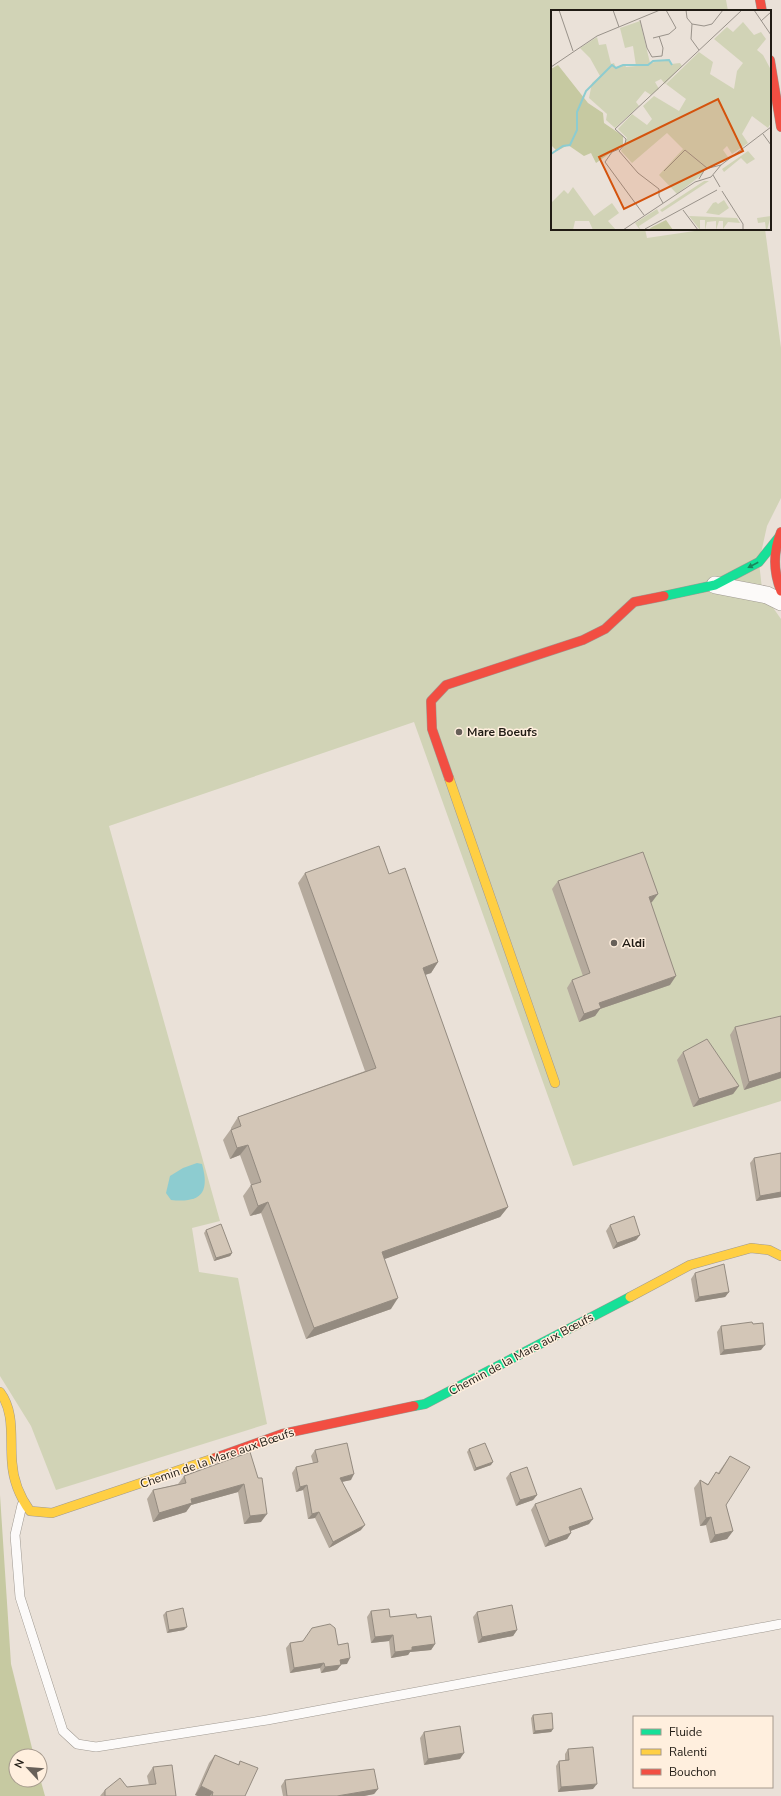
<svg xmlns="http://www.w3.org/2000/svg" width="781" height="1796" font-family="'Nunito Sans',sans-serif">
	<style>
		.green { fill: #d1d3b6 }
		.forest { fill: #c6c9a1 }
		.water { fill: #8dccd0 }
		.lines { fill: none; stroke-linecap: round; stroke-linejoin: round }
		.lane-casing { stroke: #a09a92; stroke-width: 10 }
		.street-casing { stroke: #a09a92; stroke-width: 18 }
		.fast-casing { stroke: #a09a92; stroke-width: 10 }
		.slow-casing { stroke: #a09a92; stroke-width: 10 }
		.jam-casing { stroke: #a09a92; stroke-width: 10 }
		.lane { stroke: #fcfaf9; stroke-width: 9 }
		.street { stroke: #fcfaf9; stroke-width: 17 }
		.fast { stroke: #16e098; stroke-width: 9 }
		.slow { stroke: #ffcf43; stroke-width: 9 }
		.jam { stroke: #f24e42; stroke-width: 9 }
		.wall { fill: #b5aa9d }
		.shaded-wall { fill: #948b80 }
		.building { fill: #d3c6b7; stroke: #948b80 }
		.oneway { fill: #1a875d }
		.poi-dot { fill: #676059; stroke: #ffefde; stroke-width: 1.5 }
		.labels { text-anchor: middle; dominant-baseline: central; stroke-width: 3; stroke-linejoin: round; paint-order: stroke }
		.poi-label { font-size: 12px; font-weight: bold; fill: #201b14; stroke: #ffefde; text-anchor: start }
		.street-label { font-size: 12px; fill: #201b14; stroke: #ffefde }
		.inset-river { fill: none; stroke: #8dccd0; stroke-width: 2 }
		.inset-road { fill: none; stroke: #99928a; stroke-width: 1 }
		.view { fill: #d4530d; fill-opacity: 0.15; stroke: #d4530d; stroke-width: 2 }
		.inset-edge { fill: none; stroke: #201b14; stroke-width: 2 }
	</style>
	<rect width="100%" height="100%" fill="#eae1d8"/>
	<!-- green -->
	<polygon class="green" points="0,0 726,0 728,11 552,11 552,229 645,229 647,238 708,229 765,229 781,348 781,498 767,526 759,562 762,589 769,602 781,619 781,1101 573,1166 414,722 109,826 220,1221 192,1228 199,1272 238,1278 267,1424 56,1490 31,1426 0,1376"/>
	<!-- forest -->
	<polygon class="forest" points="0,1495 11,1664 34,1756 16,1756 16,1780 40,1780 40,1778 45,1796 0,1796"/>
	<!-- water -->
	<path class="water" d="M197,1163L202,1164C210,1193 201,1203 171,1200L166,1193L170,1176L183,1168Z"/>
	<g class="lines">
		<!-- lane casing -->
		<g class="lane-casing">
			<polyline id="lane" points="22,1505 15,1535 20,1597 63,1731 77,1744 96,1747 267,1720 781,1624"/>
		</g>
		<!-- street casing -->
		<g class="street-casing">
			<polyline id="street" points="715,585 767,595 781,602"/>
		</g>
		<!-- fast casing -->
		<g class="fast-casing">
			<g id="fast">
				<polyline points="664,596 715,585 759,562 779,537"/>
				<polyline points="414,1406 425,1404 630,1297"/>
			</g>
		</g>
		<!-- slow casing -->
		<g class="slow-casing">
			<g id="slow">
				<polyline points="449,778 555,1083"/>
				<polyline points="630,1297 690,1265 751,1248 769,1250 781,1256"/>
				<path d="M0,1392C15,1412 10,1438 12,1462C13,1479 20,1497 30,1511L52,1513L215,1458"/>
			</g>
		</g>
		<!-- jam casing -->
		<g class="jam-casing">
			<g id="jam">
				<polyline points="760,0 762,11"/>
				<polyline points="770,60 781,127"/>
				<path d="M781,532C773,552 773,571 781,591"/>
				<polyline points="449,778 432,729 431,701 446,685 583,640 605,629 634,602 664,596"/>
				<polyline points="215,1458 282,1434 414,1406"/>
			</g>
		</g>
		<!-- lane -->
		<use href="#lane" class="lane"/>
		<!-- street -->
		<use href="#street" class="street"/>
		<!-- fast -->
		<use href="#fast" class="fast"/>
		<!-- slow -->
		<use href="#slow" class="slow"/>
		<!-- jam -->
		<use href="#jam" class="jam"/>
	</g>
	<!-- wall -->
	<g class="wall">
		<polygon points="305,873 389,874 438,962 431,973 425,975 508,1207 500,1217 384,1259 391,1309 306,1339 261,1213 250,1216 243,1196 251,1185 240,1155 230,1159 223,1140 231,1129 231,1128 238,1117 365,1071 298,883"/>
		<polygon points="558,881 652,902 650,903 670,985 600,1009 595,1016 579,1022 567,988 572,980 583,976 552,889"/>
		<polygon points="735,1027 781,1078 744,1090 730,1035"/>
		<polygon points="683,1052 739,1086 733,1094 693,1107 677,1060"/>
		<polygon points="781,1153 781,1197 756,1201 750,1163 754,1158"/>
		<polygon points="610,1225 640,1235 636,1240 613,1249 606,1231"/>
		<polygon points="206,1230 232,1253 230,1256 214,1261 204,1233"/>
		<polygon points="695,1273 729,1292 725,1297 695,1302 691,1279"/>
		<polygon points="753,1324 761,1350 720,1355 717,1332 721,1326"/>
		<polygon points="469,1449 491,1465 474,1471 467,1452"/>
		<polygon points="315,1450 351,1480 342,1482 361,1530 329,1548 315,1518 308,1519 303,1490 296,1492 292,1473 296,1467 313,1463 311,1456"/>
		<polygon points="250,1452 261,1522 244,1524 238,1492 191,1505 186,1512 153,1522 147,1499 153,1490 178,1484 184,1476"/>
		<polygon points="730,1456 726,1505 733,1531 727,1539 710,1543 706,1525 700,1526 694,1488 700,1480 708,1484 716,1472 718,1473"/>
		<polygon points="510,1473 537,1495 533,1500 516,1506 506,1478"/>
		<polygon points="535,1504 589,1524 570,1531 571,1533 567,1539 545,1547 531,1510"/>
		<polygon points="371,1611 390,1617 417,1618 435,1644 431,1650 410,1652 408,1655 391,1658 389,1641 371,1643 367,1617"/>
		<polygon points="166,1612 184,1630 167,1633 163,1615"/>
		<polygon points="477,1612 517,1630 513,1636 478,1643 473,1617"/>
		<polygon points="303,1641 338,1645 347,1664 341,1664 337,1670 321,1673 320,1668 290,1673 286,1648 290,1643"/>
		<polygon points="533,1715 553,1729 551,1732 533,1734 531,1718"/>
		<polygon points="424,1732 460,1759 424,1765 420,1738"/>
		<polygon points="568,1749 593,1789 558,1792 556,1766 559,1761 565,1761 565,1754"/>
		<polygon points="215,1755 238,1765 240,1761 245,1796 198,1796 195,1795 209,1763"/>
		<polygon points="153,1767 176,1796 100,1796 105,1790 149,1785 147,1776"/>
		<polygon points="285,1780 378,1789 374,1794 364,1796 283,1796 281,1786"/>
	</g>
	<!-- shaded-wall -->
	<g class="shaded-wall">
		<polygon points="658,894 652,902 643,905 649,897"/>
		<polygon points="438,962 431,973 415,978 423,968"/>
		<polygon points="676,976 670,985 600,1009 595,1016 579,1022 584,1014 599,1003"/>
		<polygon points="781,1072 781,1078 744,1090 749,1082"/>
		<polygon points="739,1086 733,1094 693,1107 699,1099"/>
		<polygon points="248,1145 240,1155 230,1159 237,1148"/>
		<polygon points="781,1192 781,1197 756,1201 760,1196"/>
		<polygon points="268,1202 261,1213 250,1216 258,1206"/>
		<polygon points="508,1207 500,1217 374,1263 382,1252"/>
		<polygon points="640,1235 636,1240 613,1249 617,1243"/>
		<polygon points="232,1253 230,1256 214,1261 216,1258"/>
		<polygon points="729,1292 725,1297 695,1302 699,1297"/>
		<polygon points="398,1298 391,1309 306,1339 314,1328"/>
		<polygon points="765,1345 761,1350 720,1355 724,1350"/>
		<polygon points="493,1462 491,1465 474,1471 476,1468"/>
		<polygon points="354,1474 351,1480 336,1483 340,1478"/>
		<polygon points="244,1484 238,1492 191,1505 186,1512 153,1522 159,1513 191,1499"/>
		<polygon points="307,1485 303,1490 296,1492 300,1487"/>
		<polygon points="537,1495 533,1500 516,1506 520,1500"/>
		<polygon points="319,1512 315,1518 308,1519 312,1514"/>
		<polygon points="267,1514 261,1522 244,1524 250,1516"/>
		<polygon points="711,1517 706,1525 700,1526 706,1518"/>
		<polygon points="593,1519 589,1524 565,1533 569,1527"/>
		<polygon points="365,1525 361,1530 329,1548 333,1542"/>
		<polygon points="733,1531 727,1539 710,1543 715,1535"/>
		<polygon points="571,1533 567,1539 545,1547 549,1541"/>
		<polygon points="187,1627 184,1630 167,1633 169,1630"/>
		<polygon points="517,1630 513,1636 478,1643 482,1637"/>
		<polygon points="393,1635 389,1641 371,1643 375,1637"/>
		<polygon points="435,1644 431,1650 410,1652 408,1655 391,1658 395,1652 412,1647"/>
		<polygon points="350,1658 347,1664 336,1665 340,1660"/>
		<polygon points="324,1663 320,1668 290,1673 294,1668"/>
		<polygon points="341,1665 337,1670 321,1673 325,1667"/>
		<polygon points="553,1729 551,1732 533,1734 535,1731"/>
		<polygon points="464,1753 460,1759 424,1765 428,1759"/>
		<polygon points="597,1784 593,1789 558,1792 561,1787"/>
		<polygon points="201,1786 213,1792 210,1796 198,1796 195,1795"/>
		<polygon points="378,1789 374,1794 364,1796 337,1796"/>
	</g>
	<!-- building -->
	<g class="building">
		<polygon points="379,846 389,874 405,868 425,925 438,962 423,968 508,1207 382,1252 398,1298 314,1328 268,1202 258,1206 251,1185 261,1182 248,1145 237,1148 231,1130 241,1126 238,1117 376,1068 305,873"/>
		<polygon points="643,852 658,894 649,897 676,976 599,1003 601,1008 584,1014 572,980 590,973 558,881"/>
		<polygon points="781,1016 781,1072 749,1082 735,1027"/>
		<polygon points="707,1039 739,1086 699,1099 683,1052"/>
		<polygon points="781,1153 781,1192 760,1196 754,1158"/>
		<polygon points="634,1216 640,1235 617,1243 610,1225"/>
		<polygon points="221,1224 232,1253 216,1258 206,1230"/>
		<polygon points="724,1264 729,1292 699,1297 695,1273"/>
		<polygon points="752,1322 753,1324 763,1323 765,1345 724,1350 721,1326"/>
		<polygon points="347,1443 354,1474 340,1478 365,1525 333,1542 319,1512 312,1514 307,1485 300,1487 296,1467 318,1462 315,1450"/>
		<polygon points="485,1443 493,1462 476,1468 469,1449"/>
		<polygon points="250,1452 258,1478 262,1478 267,1514 250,1516 244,1484 191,1499 192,1503 159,1513 153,1490 186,1483 184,1476"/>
		<polygon points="730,1456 750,1467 726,1505 733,1531 715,1535 711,1517 706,1518 700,1480 708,1485 716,1472 719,1474"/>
		<polygon points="527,1467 537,1495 520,1500 510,1473"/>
		<polygon points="581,1488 593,1519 569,1527 571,1533 549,1541 535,1504"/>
		<polygon points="512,1605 517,1630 482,1637 477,1612"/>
		<polygon points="183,1608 187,1627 169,1630 166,1612"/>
		<polygon points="389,1609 390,1617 416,1614 417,1618 431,1616 435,1644 412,1647 412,1650 395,1652 393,1635 375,1637 371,1611"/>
		<polygon points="330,1624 335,1628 338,1645 348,1643 350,1658 340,1660 341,1665 325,1667 324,1663 294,1668 290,1643 303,1641 312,1628"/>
		<polygon points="552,1713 553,1729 535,1731 533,1715"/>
		<polygon points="460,1726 464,1753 428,1759 424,1732"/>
		<polygon points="593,1747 597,1784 561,1787 559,1761 569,1760 568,1749"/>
		<polygon points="215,1755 239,1765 240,1761 258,1768 245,1796 212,1796 213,1792 201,1786"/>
		<polygon points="172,1765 176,1796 105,1796 105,1790 120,1778 127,1787 156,1784 153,1767"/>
		<polygon points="374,1769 378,1789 337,1796 287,1796 285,1780"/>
	</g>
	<!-- one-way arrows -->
	<defs><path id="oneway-solid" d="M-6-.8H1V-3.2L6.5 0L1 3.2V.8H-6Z"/></defs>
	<use class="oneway" href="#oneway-solid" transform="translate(753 565) rotate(152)"/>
	<!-- markers -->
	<g class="poi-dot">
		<circle cx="459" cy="732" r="4"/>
		<circle cx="614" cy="943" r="4"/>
	</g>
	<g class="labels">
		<!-- poi labels -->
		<g class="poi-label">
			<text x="467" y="732">Mare Boeufs</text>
			<text x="622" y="943">Aldi</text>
		</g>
		<!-- street labels -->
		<g class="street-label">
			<text transform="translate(521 1354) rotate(-28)">Chemin de la Mare aux Bœufs</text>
			<text transform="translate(217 1458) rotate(-19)">Chemin de la Mare aux Bœufs</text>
		</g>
	</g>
	<!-- overview -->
	<g transform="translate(551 10)">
		<rect width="220" height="220" fill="#eae1d8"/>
		<path d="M89,11L99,53L118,49L120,54L129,53L131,56L114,74L110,69L104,72L108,79L100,85L94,81L85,92L88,96L64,118L55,110L56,104L38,88L41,73L49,66L39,48L29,38L46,27L48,35L55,34L60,54L63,53L65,58L74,55L75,57L85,56L82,36L74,38L69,18ZM192,12L203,25L210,22L215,29L206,40L212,45L220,60V113L217,118L201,106L191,124L197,133L181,144L176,136L172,140L177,147L161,157H157L149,166L126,184L108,165L132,139L116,123L81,153L70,141L76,128L67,119L81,104L96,115L101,109L92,96L103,86L128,101L135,89L115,74L148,42L162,52L159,64L183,79L186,61L192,53L163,29L176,17L182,22ZM197,141L204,149L196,154L190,148L173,162L171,159ZM153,171H158L111,202L109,200ZM22,177L43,206L61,193L68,203L57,211L65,220H42L38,211H24L22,220H0V193L13,180L17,184ZM173,190L178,198L168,205L155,203L162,193L165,192L167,194ZM106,199L108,203L88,216L89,220L84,213ZM138,206L186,208L189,213L177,212L172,219V211H168L165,220V211L156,212L154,220V210H149V220ZM220,206L216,220H215L214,212L207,213L206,208Z" fill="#d1d3b6"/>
		<path d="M7,55L37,93L52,103L53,113L72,126V134L45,153L40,143L33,146L17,135L6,141L0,135V59ZM115,210L122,220H97L101,217Z" fill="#c6c9a1"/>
		<path class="inset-river" d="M0,144L12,136L19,135L26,120V102L35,81L61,55L65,58L72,55H97L102,51L118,50L121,55"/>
		<path class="inset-road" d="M8,0L22,41M62,0L68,17M135,0L136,8L141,14L140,29L148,40M203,0L220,25M89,10L96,38L101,47L111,46L112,38L108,26M210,11L220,2M141,14L153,16L161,14L172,0M102,28L118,24L125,18L115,0M0,57L46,26L109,0M212,124L220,135M68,139L61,142L54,152L93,205M113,161L134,140L156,158M162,165L169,177M148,169L154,159L170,155L220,117M171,181L192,214V220M112,193L108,186V179L87,163L68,141L74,134L75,129L64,119L191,0M132,200L147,220M94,219L166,180M72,220L144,172L160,167L170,155"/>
		<path class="view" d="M167,89L192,141L73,199L48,147Z"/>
		<rect width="220" height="220" class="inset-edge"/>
	</g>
	<!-- legend -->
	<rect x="633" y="1716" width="140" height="72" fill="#ffefde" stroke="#a69a8d"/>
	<rect x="641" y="1729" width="20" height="6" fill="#16e098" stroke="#a69a8d"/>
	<text x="669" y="1736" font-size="12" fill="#201b14">Fluide</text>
	<rect x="641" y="1749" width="20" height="6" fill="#ffcf43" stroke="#a69a8d"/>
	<text x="669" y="1756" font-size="12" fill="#201b14">Ralenti</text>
	<rect x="641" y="1769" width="20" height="6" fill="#f24e42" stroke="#a69a8d"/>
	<text x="669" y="1776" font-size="12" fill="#201b14">Bouchon</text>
	<!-- north arrow -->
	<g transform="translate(28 1768) rotate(296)"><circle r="19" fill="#ffefde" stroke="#a69a8d"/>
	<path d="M0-3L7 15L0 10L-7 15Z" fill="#676059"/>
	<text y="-6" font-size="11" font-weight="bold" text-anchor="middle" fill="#201b14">N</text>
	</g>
</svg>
